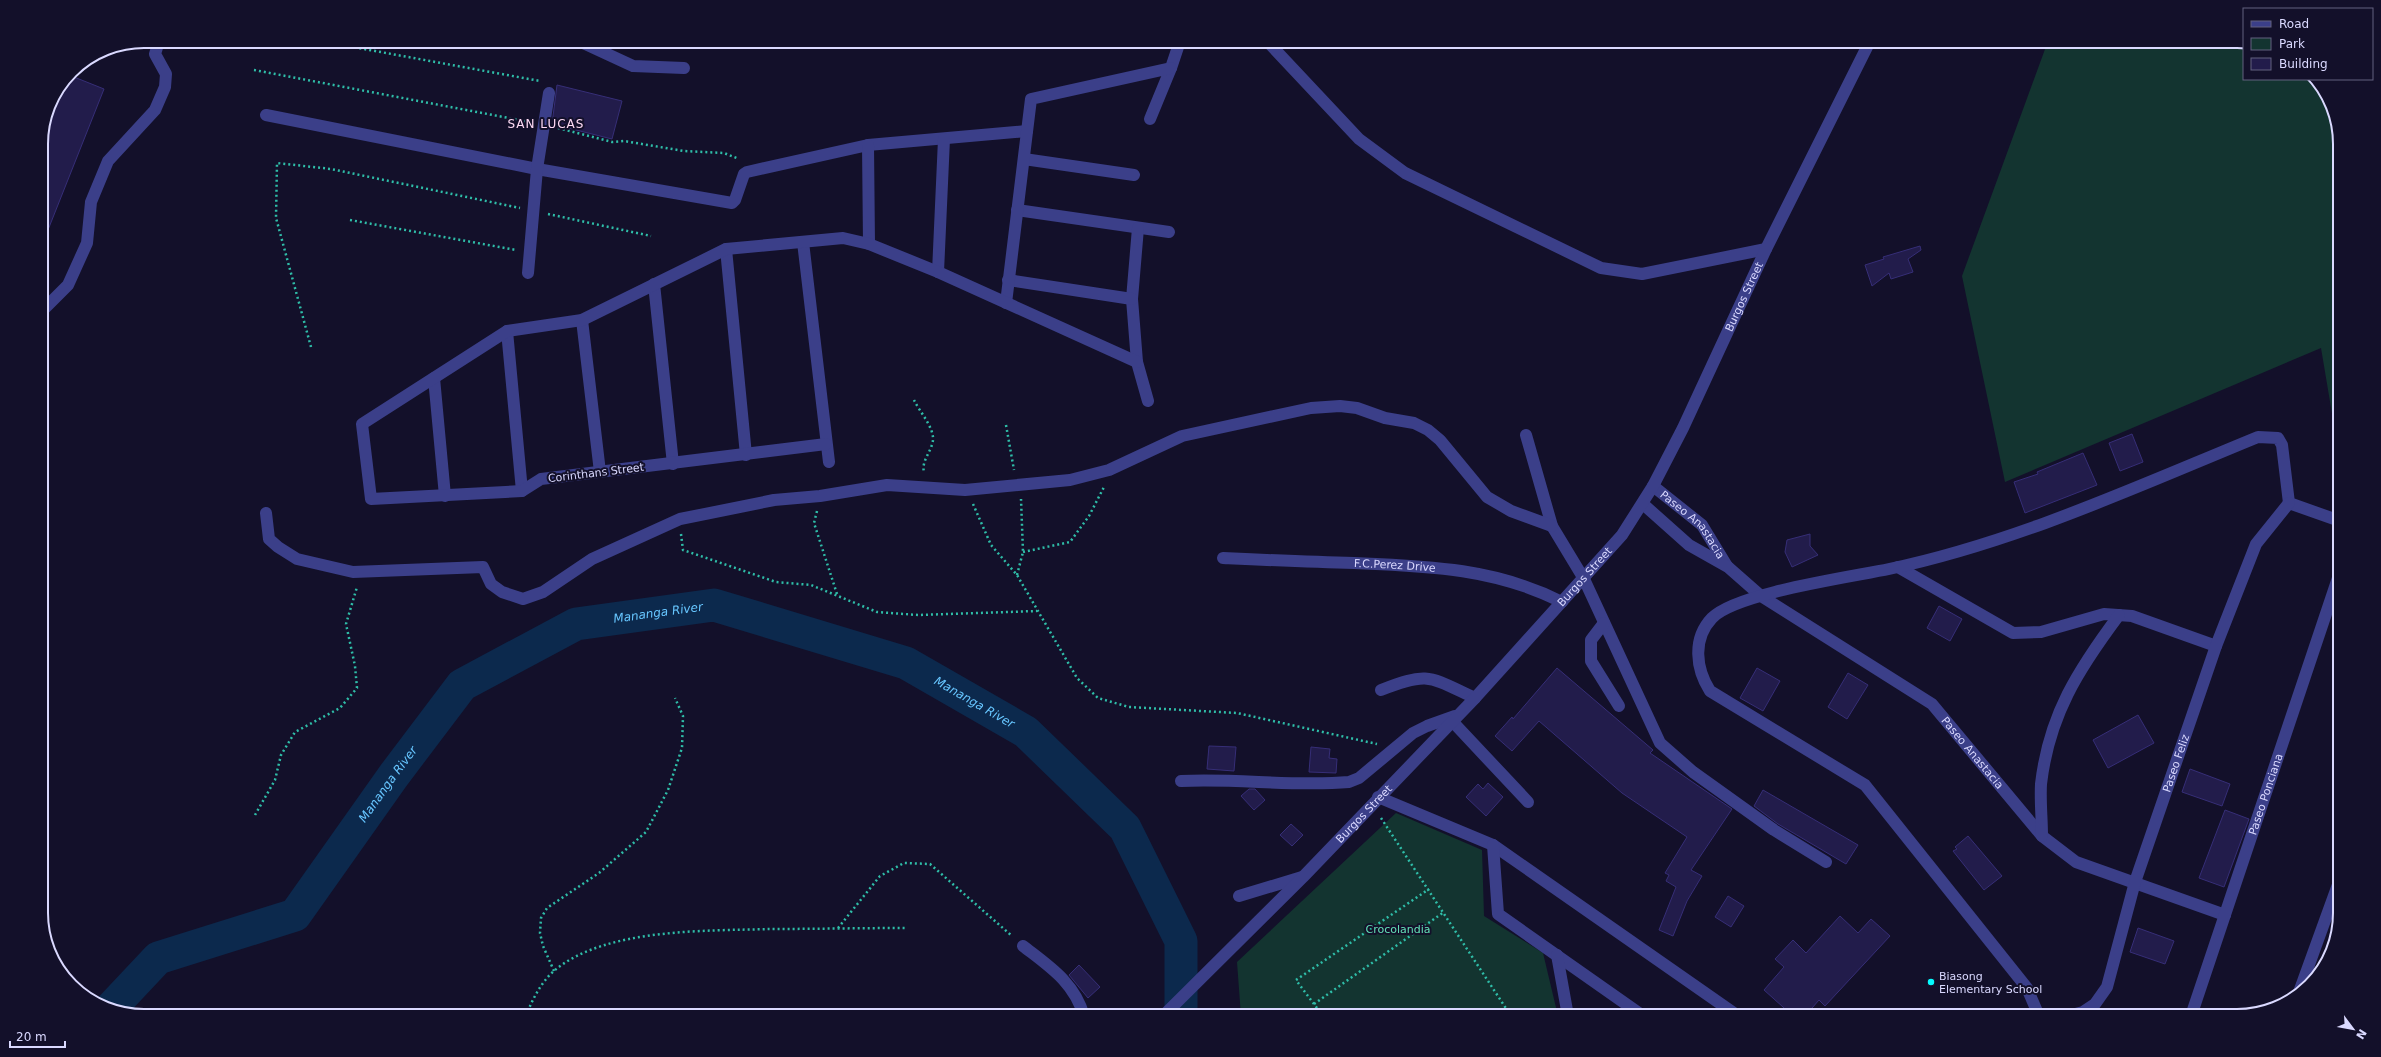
<svg xmlns="http://www.w3.org/2000/svg" width="2381" height="1057" font-family="'DejaVu Sans',sans-serif">
	<style>
		.green { fill: #133430 }
		.lines { fill: none; stroke-linecap: round; stroke-linejoin: round }
		.river { stroke: #0c294d; stroke-width: 33 }
		.building { fill: #221c4b; stroke: #362e77 }
		.path { stroke: #2fbda8; stroke-width: 2.5; stroke-dasharray: 2 3; stroke-linecap: butt }
		.minor { stroke: #3b3f89; stroke-width: 12 }
		.poi-dot { fill: #05fbff; stroke: #13102a; stroke-width: 1.5 }
		.labels { text-anchor: middle; dominant-baseline: central; stroke-width: 4; stroke-linejoin: round; paint-order: stroke }
		.street-label { font-size: 11px; fill: #dad9ff; stroke: #13102a }
		.park-label { font-size: 11px; fill: #63e2b7; stroke: #13102a }
		.poi-label { font-size: 11px; fill: #dad9ff; stroke: #13102a; text-anchor: start }
		.neighbourhood-label { font-size: 12px; letter-spacing: 1px; fill: #ffdbf5; stroke: #13102a }
		.water-label { font-size: 12px; font-style: italic; fill: #67c6ff; stroke: #13102a }
		.rim { fill: none; stroke: #dad9ff; stroke-width: 2 }
	</style>
	<rect width="100%" height="100%" fill="#13102a"/>
	<!-- green -->
	<g class="green">
		<polygon points="2048,41 2237,41 2244,42 2244,79 2313,79 2322,87 2340,138 2340,461 2321,348 2005,482 1962,276"/>
		<polygon points="1396,813 1482,850 1484,916 1543,953 1558,1016 1241,1016 1237,962"/>
	</g>
	<g class="lines">
		<!-- river -->
		<path class="river" id="s1" d="M110,1009L158,958L295,915L394,775L462,685L576,624L714,605L906,663L1026,732L1125,828L1181,941V1016"/>
	</g>
	<!-- building -->
	<g class="building">
		<polygon points="69,75 104,89 42,245 41,138 52,99"/>
		<polygon points="557,85 622,101 612,139 552,124"/>
		<polygon points="1920,246 1921,250 1908,259 1913,272 1891,279 1889,273 1872,286 1865,265 1884,259 1883,257"/>
		<polygon points="2132,434 2143,462 2120,471 2109,443"/>
		<polygon points="2083,453 2097,485 2025,513 2014,482 2038,474 2037,472"/>
		<polygon points="1810,534 1810,546 1818,555 1792,567 1785,552 1787,540"/>
		<polygon points="1939,606 1962,619 1950,641 1927,628"/>
		<polygon points="1557,668 1653,750 1650,753 1732,809 1691,870 1702,876 1687,901 1673,936 1659,930 1676,887 1666,881 1669,875 1665,873 1687,837 1622,793 1539,721 1512,751 1495,736 1512,717 1513,719"/>
		<polygon points="1757,668 1780,681 1763,711 1740,698"/>
		<polygon points="1848,673 1868,685 1847,719 1828,707"/>
		<polygon points="2138,715 2154,743 2108,768 2093,740"/>
		<polygon points="1209,746 1236,747 1234,771 1207,769"/>
		<polygon points="1311,747 1330,749 1329,758 1337,759 1336,773 1309,772"/>
		<polygon points="2190,769 2230,784 2222,806 2182,792"/>
		<polygon points="1488,783 1503,797 1486,816 1466,797 1478,784 1483,789"/>
		<polygon points="1249,789 1255,789 1265,800 1254,810 1241,796"/>
		<polygon points="1763,790 1858,845 1846,864 1778,824 1754,806"/>
		<polygon points="2225,810 2249,819 2224,887 2199,878"/>
		<polygon points="1291,824 1303,835 1292,846 1280,835"/>
		<polygon points="1968,836 2002,876 1984,890 1953,851 1957,849 1955,847"/>
		<polygon points="1728,896 1744,906 1731,927 1715,917"/>
		<polygon points="1840,916 1858,933 1871,919 1890,936 1825,1006 1819,1000 1805,1016 1793,1016 1764,990 1784,967 1775,959 1793,940 1806,953"/>
		<polygon points="2138,928 2174,941 2165,964 2130,952"/>
		<polygon points="1079,965 1100,987 1088,998 1069,975"/>
	</g>
	<g class="lines">
		<!-- path -->
		<g class="path">
			<polyline points="320,41 540,81"/>
			<polyline points="254,70 530,122"/>
			<polyline points="558,128 612,142 624,141 684,151 724,153 739,159"/>
			<polyline points="548,214 651,236"/>
			<polyline points="350,220 516,250"/>
			<polyline points="311,347 276,218 277,163 331,169 520,208"/>
			<path d="M914,400C919,411 934,427 933,440C932,451 921,461 924,472"/>
			<polyline points="1006,425 1014,470"/>
			<polyline points="973,504 991,545 1017,575 1077,678 1098,698 1129,707 1237,713 1377,744"/>
			<polyline points="817,511 814,523 837,594"/>
			<polyline points="681,534 683,550 776,582 811,585 877,612 918,615 1037,611"/>
			<polyline points="1023,552 1070,542 1089,516 1104,487"/>
			<polyline points="1017,575 1023,552 1021,499"/>
			<polyline points="255,815 275,780 281,755 295,732 340,708 357,688 355,666 346,624 357,587"/>
			<polyline points="1381,818 1511,1016"/>
			<polyline points="838,928 880,876 904,863 930,864 1012,936"/>
			<polyline points="554,971 543,946 540,933 541,918 547,908 599,873 646,832 668,790 682,748 683,716 675,698"/>
			<polyline points="1314,1004 1444,912"/>
			<path d="M526,1016C532,1000 541,982 555,970C606,928 706,931 769,929C815,929 861,928 906,928"/>
			<polyline points="1323,1016 1296,980 1429,889"/>
		</g>
		<!-- minor -->
		<g class="minor">
			<polyline points="579,41 633,66 684,68"/>
			<polyline points="1267,41 1359,139 1405,173 1601,268 1642,274 1766,249"/>
			<polyline points="266,115 537,169 732,203 735,200 744,174 747,172 868,145 1027,131"/>
			<polyline points="1150,119 1171,68 1180,41"/>
			<polyline points="868,145 869,244"/>
			<polyline points="1024,159 1134,175"/>
			<polyline points="1017,210 1169,232"/>
			<polyline points="1138,228 1132,299 1137,362 1148,401"/>
			<polyline points="803,242 829,462"/>
			<polyline points="726,249 746,455"/>
			<polyline points="938,272 944,139"/>
			<polyline points="528,273 537,169 549,93"/>
			<polyline points="1008,280 1132,299"/>
			<polyline points="654,284 673,464"/>
			<polyline points="1006,303 1031,99 1171,68"/>
			<polyline points="41,312 68,285 87,243 91,202 108,161 155,110 165,87 166,74 155,54 159,41"/>
			<polyline points="582,320 600,472"/>
			<polyline points="507,331 522,491"/>
			<polyline points="434,378 445,496"/>
			<polyline points="1526,435 1552,526 1584,579 1660,743 1693,772 1774,830 1826,862"/>
			<polyline points="826,444 541,479 522,491 371,499 362,424 507,331 582,320 726,249 843,238 869,244 938,272 1137,362"/>
			<path id="s2" d="M1653,486L1702,525L1727,566"/>
			<path id="s3" d="M1643,504L1689,545L1728,567L1761,596L1932,704L2042,836L2076,862L2225,915"/>
			<polyline points="266,513 269,539 278,547 297,559 353,572 483,567 491,584 502,592 523,599 543,592 592,559 680,519 774,500 820,496 887,485 965,490 1070,480 1109,470 1182,436 1311,408 1340,406 1357,408 1385,418 1414,423 1428,430 1440,440 1487,497 1511,511 1552,526"/>
			<path id="s4" d="M1223,558C1267,560 1310,562 1354,563C1427,566 1495,568 1562,602"/>
			<polyline points="1898,567 2013,633 2041,632 2104,614 2132,616 2216,646"/>
			<polyline points="1604,623 1591,640 1591,661 1619,706"/>
			<path d="M1381,690C1429,671 1430,677 1475,698"/>
			<polyline points="1452,721 1528,802"/>
			<path d="M1181,781C1237,778 1293,787 1349,782L1359,778L1413,733L1427,726L1455,716"/>
			<polyline points="1378,797 1493,845 1738,1016"/>
			<path d="M2042,836C2042,819 2040,801 2041,784C2049,715 2078,670 2119,615"/>
			<polyline points="1493,845 1498,914 1643,1016"/>
			<polyline points="1239,896 1302,877"/>
			<path d="M1023,946C1050,967 1074,982 1084,1016"/>
			<polyline points="1557,955 1568,1016"/>
			<polyline points="2298,995 2340,879"/>
			<path id="s5" d="M1163,1016L1303,877L1475,698L1622,535L1653,486L1683,428L1766,249L1870,41"/>
			<path d="M2039,1016L2027,988L1865,785L1710,691C1696,669 1692,639 1712,618C1736,593 1851,577 1889,569C2017,542 2138,486 2258,437L2278,438L2282,445L2289,503L2340,521"/>
			<path id="s6" d="M2068,1016L2083,1012L2095,1004L2107,987L2135,882L2216,646L2256,544L2289,503"/>
			<path id="s7" d="M2191,1016L2340,572"/>
		</g>
	</g>
	<!-- markers -->
	<circle class="poi-dot" cx="1931" cy="982" r="4"/>
	<g class="labels">
		<!-- street labels -->
		<g class="street-label">
			<text stroke="none"><textPath href="#s5" startOffset="933">Burgos Street</textPath></text>
			<text transform="translate(596 473) rotate(-7)">Corinthans Street</text>
			<text stroke="none"><textPath href="#s2" startOffset="56">Paseo Anastacia</textPath></text>
			<text stroke="none"><textPath href="#s4" startOffset="172">F.C.Perez Drive</textPath></text>
			<text stroke="none"><textPath href="#s5" startOffset="609">Burgos Street</textPath></text>
			<text stroke="none"><textPath href="#s3" startOffset="416">Paseo Anastacia</textPath></text>
			<text stroke="none"><textPath href="#s6" startOffset="285">Paseo Feliz</textPath></text>
			<text stroke="none"><textPath href="#s7" startOffset="234">Paseo Ponciana</textPath></text>
			<text stroke="none"><textPath href="#s5" startOffset="285">Burgos Street</textPath></text>
		</g>
		<!-- park labels -->
		<g class="park-label">
			<text x="1398" y="929">Crocolandia</text>
		</g>
		<!-- poi labels -->
		<g class="poi-label">
			<text x="1939" y="976">Biasong<tspan x="1939" dy="13">Elementary School</tspan></text>
		</g>
		<!-- neighbourhood labels -->
		<g class="neighbourhood-label">
			<text x="546" y="124">SAN LUCAS</text>
		</g>
		<!-- water labels -->
		<g class="water-label">
			<text stroke="none"><textPath href="#s1" startOffset="710">Mananga River</textPath></text>
			<text stroke="none"><textPath href="#s1" startOffset="1046">Mananga River</textPath></text>
			<text stroke="none"><textPath href="#s1" startOffset="374">Mananga River</textPath></text>
		</g>
	</g>
	<!-- crop -->
	<path d="M0 0H2381V1057H0ZM144 48H2237A96 96 0 0 1 2333 144V913A96 96 0 0 1 2237 1009H144A96 96 0 0 1 48 913V144A96 96 0 0 1 144 48Z" fill="#13102a" fill-rule="evenodd"/>
	<path class="rim" d="M144 48H2237A96 96 0 0 1 2333 144V913A96 96 0 0 1 2237 1009H144A96 96 0 0 1 48 913V144A96 96 0 0 1 144 48Z"/>
	<!-- legend -->
	<rect x="2243" y="8" width="130" height="72" fill="#13102a" stroke="#63607f"/>
	<rect x="2251" y="21" width="20" height="6" fill="#3b3f89" stroke="#63607f"/>
	<text x="2279" y="28" font-size="12" fill="#dad9ff">Road</text>
	<rect x="2251" y="38" width="20" height="12" fill="#133430" stroke="#63607f"/>
	<text x="2279" y="48" font-size="12" fill="#dad9ff">Park</text>
	<rect x="2251" y="58" width="20" height="12" fill="#221c4b" stroke="#63607f"/>
	<text x="2279" y="68" font-size="12" fill="#dad9ff">Building</text>
	<!-- north arrow -->
	<g transform="translate(2353 1029) rotate(122)" stroke="#13102a" stroke-width="3" paint-order="stroke">
	<path d="M0-3L7 15L0 10L-7 15Z" fill="#dad9ff"/>
	<text y="-6" font-size="11" font-weight="bold" text-anchor="middle" fill="#dad9ff">N</text>
	</g>
	<!-- scale -->
	<path d="M10 1041v6h55v-6" fill="none" stroke="#dad9ff" stroke-width="2"/>
	<text x="16" y="1041" font-size="12" fill="#dad9ff" stroke="#13102a" stroke-width="3" paint-order="stroke">20 m</text>
</svg>
